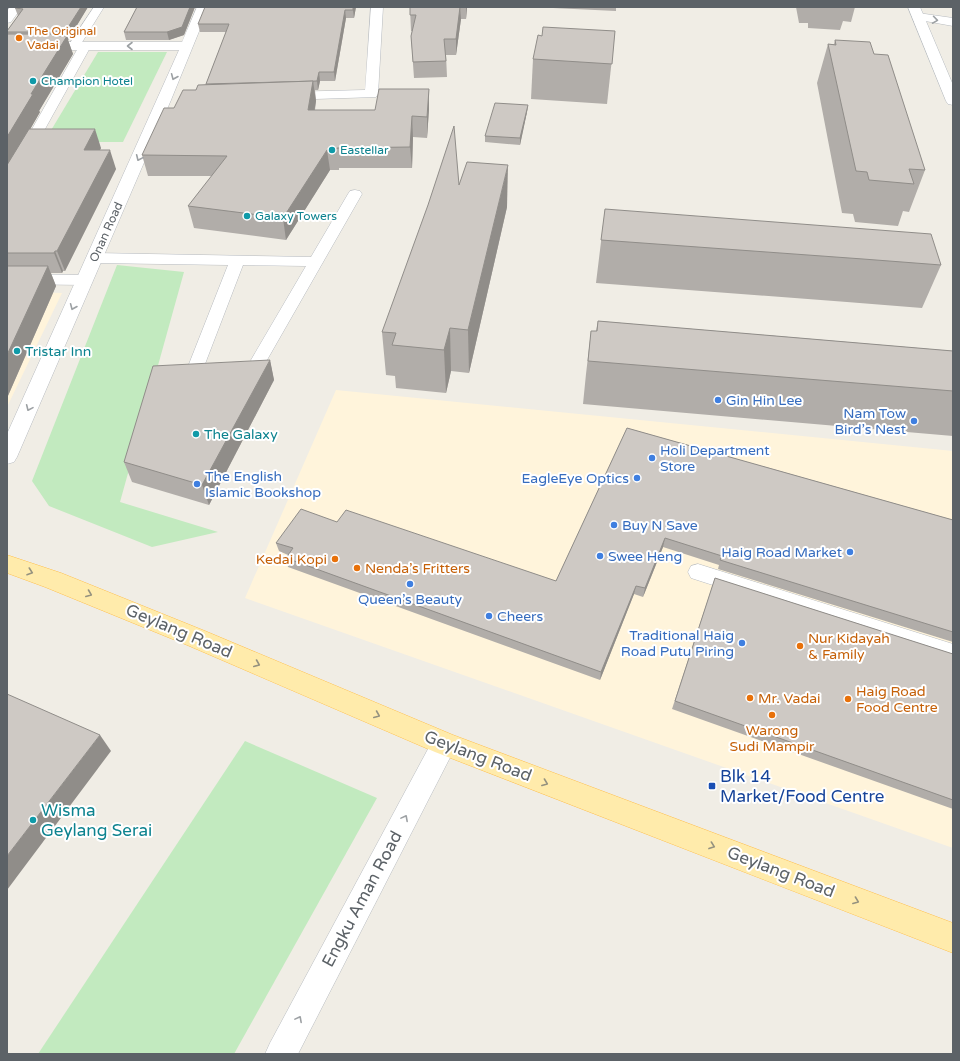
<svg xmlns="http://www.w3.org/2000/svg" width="960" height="1061" font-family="'Varela Round',sans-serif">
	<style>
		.commercial { fill: #fff4db }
		.green { fill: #c2eabf }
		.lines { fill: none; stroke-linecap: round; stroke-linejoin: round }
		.lane-casing { stroke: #b7bbc0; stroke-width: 1 }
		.street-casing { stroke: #b7bbc0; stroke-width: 1 }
		.secondary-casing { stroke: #b6bbc0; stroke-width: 1 }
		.primary-casing { stroke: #ffc04f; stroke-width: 1 }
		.lane { fill: #fff; fill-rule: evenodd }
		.street { fill: #fff; fill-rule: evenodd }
		.secondary { fill: #fff; fill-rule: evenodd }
		.primary { fill: #ffebab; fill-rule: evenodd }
		.wall { fill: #b1ada9 }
		.shaded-wall { fill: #908d89 }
		.building { fill: #cec9c4; stroke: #908d89 }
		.oneway { stroke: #9da1a4 }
		.oneway2 { stroke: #95927f }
		.food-dot { fill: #e8710a; stroke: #fff; stroke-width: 1.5 }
		.culture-dot { fill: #0f9aa8; stroke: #fff; stroke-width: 1.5 }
		.shop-dot { fill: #3f7fe0; stroke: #fff; stroke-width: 1.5 }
		.transit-dot { fill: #1a4fb4; stroke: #fff; stroke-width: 1.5 }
		.labels { text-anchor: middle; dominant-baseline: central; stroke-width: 4; stroke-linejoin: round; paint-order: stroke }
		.far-food-label { font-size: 12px; fill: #c56008; stroke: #fff; text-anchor: start }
		.far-culture-label { font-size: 12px; fill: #0d838f; stroke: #fff; text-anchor: start }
		.far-street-label { font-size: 12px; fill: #5c6267; stroke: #fff }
		.culture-label { font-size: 14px; fill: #0d838f; stroke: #fff; text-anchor: start }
		.shop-label { font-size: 14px; fill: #366cbe; stroke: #fff; text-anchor: start }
		.food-label { font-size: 14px; fill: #c56008; stroke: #fff; text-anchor: start }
		.near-street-label { font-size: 17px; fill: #5c6267; stroke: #fff }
		.near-transit-label { font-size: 17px; fill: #164399; stroke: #fff; text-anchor: start }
		.near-culture-label { font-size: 17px; fill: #0d838f; stroke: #fff; text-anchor: start }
	</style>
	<rect width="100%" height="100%" fill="#f0ede5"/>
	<!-- commercial -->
	<g class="commercial">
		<polygon points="7,291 62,293 7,407"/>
		<polygon points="336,390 953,451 953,848 245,598"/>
	</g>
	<!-- green -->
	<g class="green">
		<polygon points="98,52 167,52 123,142 44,142"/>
		<polygon points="117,265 184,272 120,502 218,532 152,547 49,506 32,481"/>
		<polygon points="245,741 377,798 234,1054 38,1054"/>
	</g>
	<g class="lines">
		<!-- lane casing -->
		<g class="lane-casing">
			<g id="lane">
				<polygon points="94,7 104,7 81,44 89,44 91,46 14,185 12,188 7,189 7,173 78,48 74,49 68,46"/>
				<polygon points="355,190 360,191 362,194 267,360 265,364 259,365 253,364 251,360 306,266 243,265 205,364 203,368 197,370 191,368 189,364 228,265 95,263 90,261 87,258 90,255 95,253 311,257 348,194 350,191"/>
				<polygon points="7,274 85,275 90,277 93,280 90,283 85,285 7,284"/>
				<polygon points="698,564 953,644 953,662 691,578 688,572 691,566"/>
			</g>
		</g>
		<!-- street casing -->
		<g class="street-casing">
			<g id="street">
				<polygon points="10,7 22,7 11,22 7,23 7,11"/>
				<polygon points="197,7 209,7 171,100 17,457 14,462 7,464 7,434 179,50 7,50 7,42 182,42"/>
				<polygon points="371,7 383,7 378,94 376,97 285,100 280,99 278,96 280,93 285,92 365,90"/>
				<polygon points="918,13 953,18 953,26 914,19 912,17 914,15"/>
				<polygon points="444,732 453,736 457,744 298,1054 265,1054 270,1043 435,736"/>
			</g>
		</g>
		<!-- secondary casing -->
		<g class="secondary-casing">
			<polygon id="secondary" points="908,7 920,7 953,85 953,105 948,104 946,101"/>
		</g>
		<!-- primary casing -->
		<g class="primary-casing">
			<polygon id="primary" points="7,555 61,573 205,631 453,735 953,923 953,953 435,752 187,645 45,587 7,573"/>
		</g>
		<!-- lane -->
		<use href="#lane" class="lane"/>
		<!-- street -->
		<use href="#street" class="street"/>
		<!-- secondary -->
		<use href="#secondary" class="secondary"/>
		<!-- primary -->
		<use href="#primary" class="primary"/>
	</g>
	<!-- wall -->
	<g class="wall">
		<polygon points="88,7 68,40 73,54 39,111 40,112 30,129 101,148 100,150 116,169 65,271 63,271 62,273 51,273 56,286 7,398 7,31 18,16 15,8"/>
		<polygon points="137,7 195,7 184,35 169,40 126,40 124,32"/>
		<polygon points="356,7 354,18 346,18 335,81 320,81 318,90 315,90 316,101 315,110 375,110 429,89 429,109 427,138 413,137 412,168 339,168 339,170 330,170 286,240 194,228 188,206 212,176 148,176 142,155 174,108 196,90 206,84 226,32 200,32 198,24"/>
		<polygon points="410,7 467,7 466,19 461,19 456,55 446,55 447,77 414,78 411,36 412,31 411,31"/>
		<polygon points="553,7 616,7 616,11 553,8"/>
		<polygon points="796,7 855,7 851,22 843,21 840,30 808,28 808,23 799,23"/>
		<polygon points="615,31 607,104 531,99 533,59 542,36"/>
		<polygon points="835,40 874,54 925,170 909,212 903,211 898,226 855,222 853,214 842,213 817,83 828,44 834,44"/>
		<polygon points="528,105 527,112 520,145 485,142 485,136"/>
		<polygon points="459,185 507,207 469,373 451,371 446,393 396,388 395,376 386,375 382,332"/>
		<polygon points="605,209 941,265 922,308 847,302 596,283"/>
		<polygon points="598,321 953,351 953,436 583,404 586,374 591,331 596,331"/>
		<polygon points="270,360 274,380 209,505 132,482 124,462"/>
		<polygon points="627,428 953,520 953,642 718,569 719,565 663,547 643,597 634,594 600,680 288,567 286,558 288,555 279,551 276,543 337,522 556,581"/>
		<polygon points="715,578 953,654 953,809 672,709"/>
	</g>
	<!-- shaded-wall -->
	<g class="shaded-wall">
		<polygon points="81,7 88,7 68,40 73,54 39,111 40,112 7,170 7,137 31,94 53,36 55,34 60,48 66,37 65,32"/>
		<polygon points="190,7 195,7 184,35 169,40 167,32"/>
		<polygon points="353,7 356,7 354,18 353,10"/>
		<polygon points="460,7 461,19 456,55 456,39"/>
		<polygon points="466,7 467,7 466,19"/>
		<polygon points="345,10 346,18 335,81 334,72"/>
		<polygon points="319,72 320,81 318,90 317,81"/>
		<polygon points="313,81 316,101 311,131 308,110"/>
		<polygon points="429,89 429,109 427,138 427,117"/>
		<polygon points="528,105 527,112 520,145 520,138"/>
		<polygon points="412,116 413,137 412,168 410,147"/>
		<polygon points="95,129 101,148 90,169 84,150"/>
		<polygon points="110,150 116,169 65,271 57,251"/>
		<polygon points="327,150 330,170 286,240 283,218"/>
		<polygon points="508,165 507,207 469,373 468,330"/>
		<polygon points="55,251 63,271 62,273 54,253"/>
		<polygon points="48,266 56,286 7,398 7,355"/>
		<polygon points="450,328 451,371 446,393 444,350"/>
		<polygon points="270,360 274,380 209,505 202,485"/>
		<polygon points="665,538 663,547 643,597 645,588"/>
		<polygon points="636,586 634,594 600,680 601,672"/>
		<polygon points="100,735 111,751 7,890 7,856"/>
	</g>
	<!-- building -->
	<g class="building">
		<polygon points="15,7 81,7 65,32 7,32 7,31 23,9 15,8"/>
		<polygon points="137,7 190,7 182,27 167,32 124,32"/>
		<polygon points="205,7 353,7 353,10 345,10 334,72 319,72 317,81 206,84 229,24 198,24"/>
		<polygon points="410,7 460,7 456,39 444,39 446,61 413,62 411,36 416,15 410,15"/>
		<polygon points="543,27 615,31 612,64 533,59 538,35 542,36"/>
		<polygon points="7,34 55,34 53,36 67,36 31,94 33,94 7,137"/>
		<polygon points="835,40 870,42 874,54 888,55 925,170 909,169 914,184 869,180 867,172 856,171 828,44 836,45"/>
		<polygon points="313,81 308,110 375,110 379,89 429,89 427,117 412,116 410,147 337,148 337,149 327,150 283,218 188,206 227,156 142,155 164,108 174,108 183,90 196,90 198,85"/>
		<polygon points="495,103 528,105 520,138 485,136"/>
		<polygon points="454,126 459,185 467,162 508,165 468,330 450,328 444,350 392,345 396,333 382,332 428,205"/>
		<polygon points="29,129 95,129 84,150 110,150 57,251 55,251 54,253 7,253 7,165"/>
		<polygon points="605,209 931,234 941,265 863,259 601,240"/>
		<polygon points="7,266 48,266 7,355"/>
		<polygon points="598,321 953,351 953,391 588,361 591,331 597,331"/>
		<polygon points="270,360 202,485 124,462 153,366"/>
		<polygon points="627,428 953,520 953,632 720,560 722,556 665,538 645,588 636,586 601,672 286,558 293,548 276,543 301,509 337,522 346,510 556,581"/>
		<polygon points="715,578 953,654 953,800 675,701"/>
		<polygon points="7,694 100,735 7,856"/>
	</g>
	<!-- one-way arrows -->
	<defs><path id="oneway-chevron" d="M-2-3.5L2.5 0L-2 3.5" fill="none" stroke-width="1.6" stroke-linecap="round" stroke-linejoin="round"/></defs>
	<g class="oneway">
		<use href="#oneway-chevron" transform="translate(935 20) rotate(8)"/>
		<use href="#oneway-chevron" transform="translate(130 46) rotate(180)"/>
		<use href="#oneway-chevron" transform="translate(174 77) rotate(113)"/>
		<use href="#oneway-chevron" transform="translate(139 158) rotate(114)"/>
		<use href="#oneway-chevron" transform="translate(73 307) rotate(113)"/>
		<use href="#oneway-chevron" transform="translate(29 408) rotate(114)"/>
		<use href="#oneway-chevron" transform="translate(405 818) rotate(-62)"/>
		<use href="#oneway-chevron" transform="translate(299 1019) rotate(-62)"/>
	</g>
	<g class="oneway2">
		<use href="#oneway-chevron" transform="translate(30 572) rotate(19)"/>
		<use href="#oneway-chevron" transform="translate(89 594) rotate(22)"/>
		<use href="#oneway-chevron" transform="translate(257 664) rotate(23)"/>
		<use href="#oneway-chevron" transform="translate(377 715) rotate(23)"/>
		<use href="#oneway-chevron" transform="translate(545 783) rotate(21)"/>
		<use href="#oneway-chevron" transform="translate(712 846) rotate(20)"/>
		<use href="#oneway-chevron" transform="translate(856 901) rotate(21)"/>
	</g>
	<!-- markers -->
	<g class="food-dot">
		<circle cx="19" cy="38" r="4"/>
		<circle cx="335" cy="559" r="4"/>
		<circle cx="357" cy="568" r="4"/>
		<circle cx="800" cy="646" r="4"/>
		<circle cx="750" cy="698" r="4"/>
		<circle cx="848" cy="699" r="4"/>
		<circle cx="772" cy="715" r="4"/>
	</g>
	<g class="culture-dot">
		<circle cx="33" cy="81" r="4"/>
		<circle cx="332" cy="150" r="4"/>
		<circle cx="247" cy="216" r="4"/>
		<circle cx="17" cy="351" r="4"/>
		<circle cx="196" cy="434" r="4"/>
		<circle cx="33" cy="820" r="4"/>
	</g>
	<g class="shop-dot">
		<circle cx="718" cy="400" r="4"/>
		<circle cx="914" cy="421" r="4"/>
		<circle cx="652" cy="458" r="4"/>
		<circle cx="637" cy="478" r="4"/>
		<circle cx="197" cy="484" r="4"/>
		<circle cx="614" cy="525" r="4"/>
		<circle cx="850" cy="552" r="4"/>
		<circle cx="600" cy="556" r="4"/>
		<circle cx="410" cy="584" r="4"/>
		<circle cx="489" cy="616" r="4"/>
		<circle cx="742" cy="643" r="4"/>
	</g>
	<rect class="transit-dot" x="708" y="782" width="8" height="8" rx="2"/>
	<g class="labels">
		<!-- far-food labels -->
		<g class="far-food-label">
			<text x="27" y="31">The Original<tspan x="27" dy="14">Vadai</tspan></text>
		</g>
		<!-- far-culture labels -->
		<g class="far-culture-label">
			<text x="41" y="81">Champion Hotel</text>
			<text x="340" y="150">Eastellar</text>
			<text x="255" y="216">Galaxy Towers</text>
		</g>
		<!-- far-street labels -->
		<g class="far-street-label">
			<text transform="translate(106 232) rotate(-66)">Onan Road</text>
		</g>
		<!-- culture labels -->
		<g class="culture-label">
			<text x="25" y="351">Tristar Inn</text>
			<text x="204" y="434">The Galaxy</text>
		</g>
		<!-- shop labels -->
		<g class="shop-label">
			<text x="726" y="400">Gin Hin Lee</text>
			<text x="906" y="413" text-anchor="end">Nam Tow<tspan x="906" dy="16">Bird’s Nest</tspan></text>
			<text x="660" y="450">Holi Department<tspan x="660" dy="16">Store</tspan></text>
			<text x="205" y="476">The English<tspan x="205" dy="16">Islamic Bookshop</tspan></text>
			<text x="629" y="478" text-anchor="end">EagleEye Optics</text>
			<text x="622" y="525">Buy N Save</text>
			<text x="842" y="552" text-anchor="end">Haig Road Market</text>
			<text x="608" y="556">Swee Heng</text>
			<text x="410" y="599" text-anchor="middle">Queen’s Beauty</text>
			<text x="497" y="616">Cheers</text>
			<text x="734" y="635" text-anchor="end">Traditional Haig<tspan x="734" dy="16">Road Putu Piring</tspan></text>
		</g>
		<!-- food labels -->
		<g class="food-label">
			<text x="327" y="559" text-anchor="end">Kedai Kopi</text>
			<text x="365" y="568">Nenda’s Fritters</text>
			<text x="808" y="638">Nur Kidayah<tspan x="808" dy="16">&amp; Family</tspan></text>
			<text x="856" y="691">Haig Road<tspan x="856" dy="16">Food Centre</tspan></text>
			<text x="758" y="698">Mr. Vadai</text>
			<text x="772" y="730" text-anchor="middle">Warong<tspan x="772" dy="16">Sudi Mampir</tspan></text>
		</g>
		<!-- near-street labels -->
		<g class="near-street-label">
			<text transform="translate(179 631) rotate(23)">Geylang Road</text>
			<text transform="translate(478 756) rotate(21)">Geylang Road</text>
			<text transform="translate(781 872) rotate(21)">Geylang Road</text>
			<text transform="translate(362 899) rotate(-62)">Engku Aman Road</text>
		</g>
		<!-- near-transit labels -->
		<g class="near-transit-label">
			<text x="720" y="776">Blk 14<tspan x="720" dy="20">Market/Food Centre</tspan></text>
		</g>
		<!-- near-culture labels -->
		<g class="near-culture-label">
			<text x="41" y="810">Wisma<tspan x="41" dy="20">Geylang Serai</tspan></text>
		</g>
	</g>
	<!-- border -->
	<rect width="960" height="1061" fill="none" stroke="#5c6267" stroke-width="16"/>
</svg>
